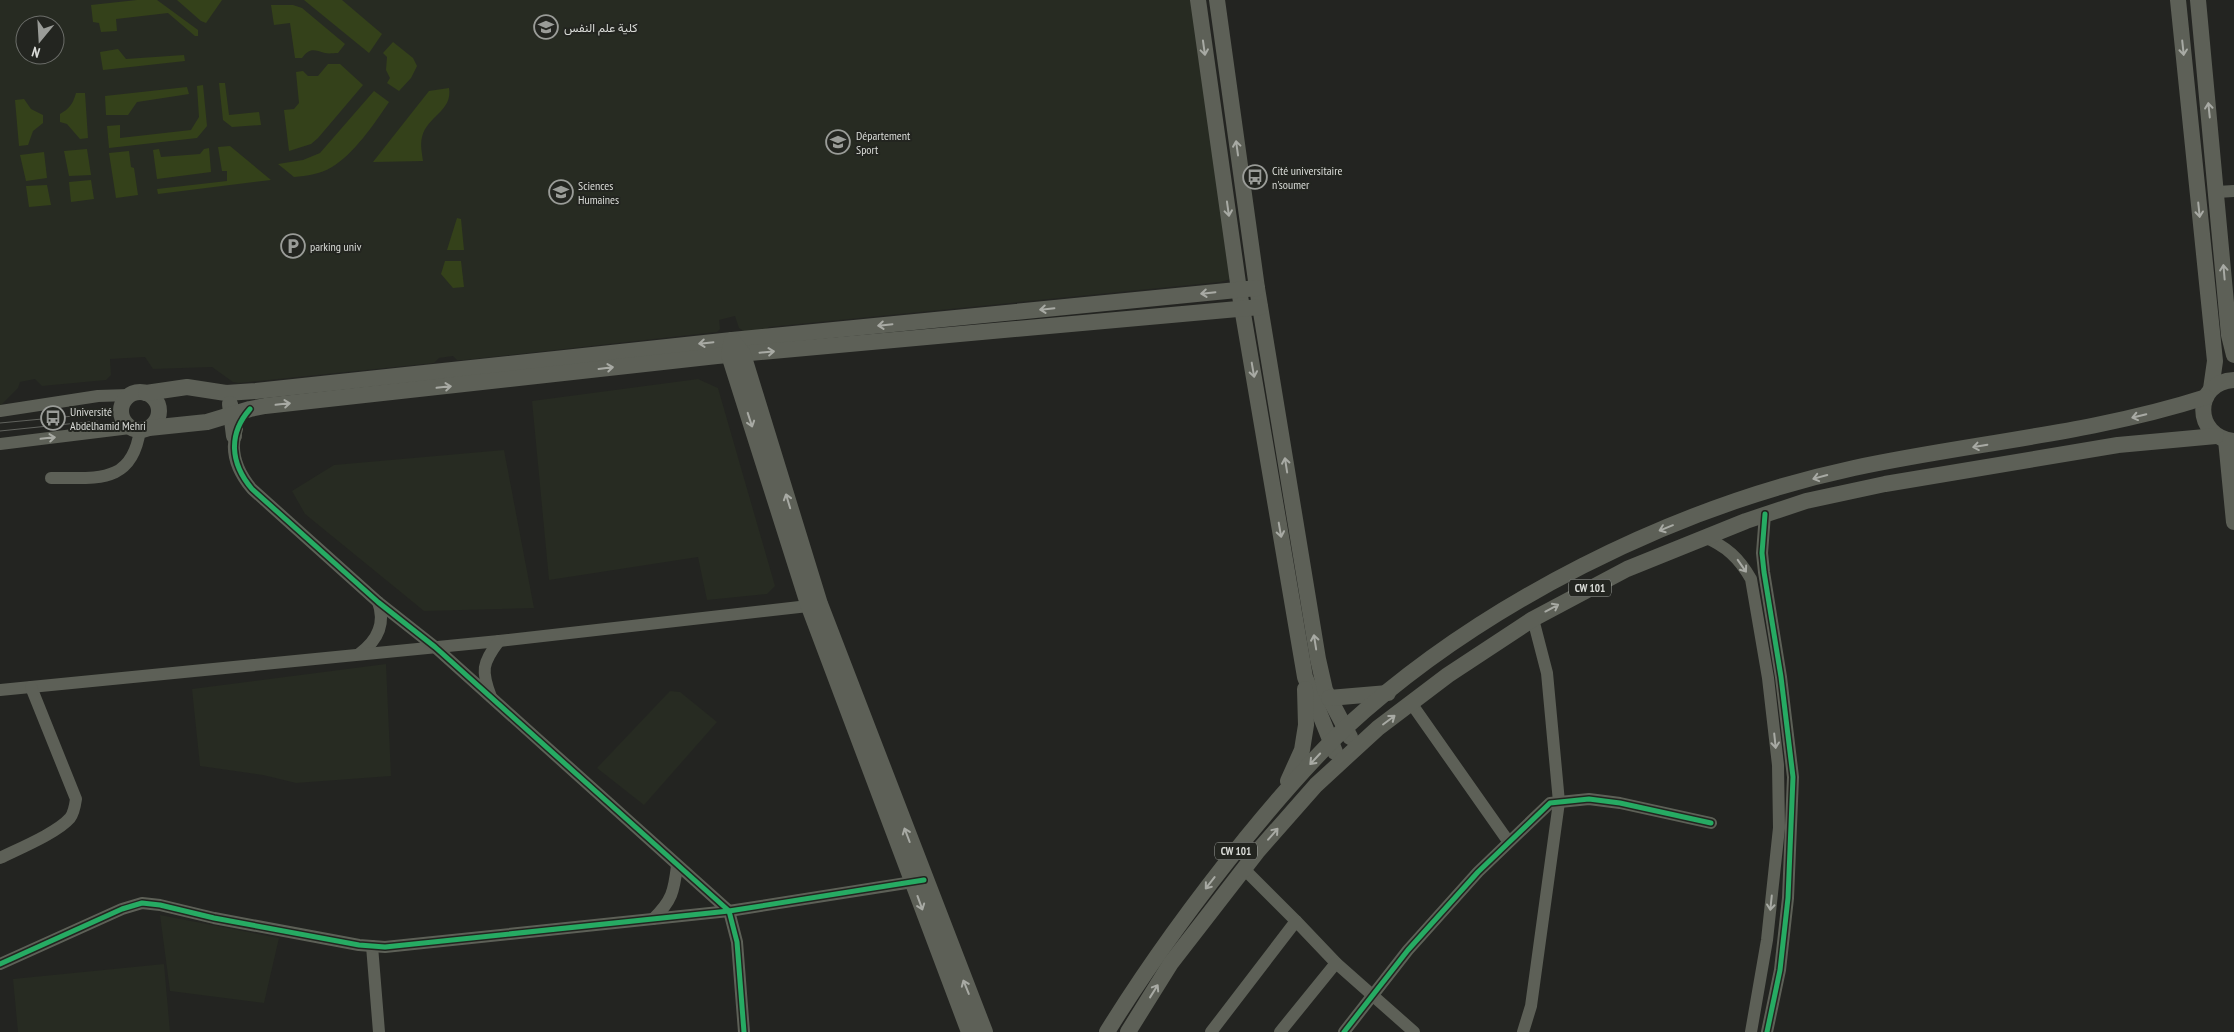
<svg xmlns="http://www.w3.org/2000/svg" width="2234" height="1032" font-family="'PT Sans Narrow',Vazirmatn,sans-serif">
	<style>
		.built { fill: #272b22; fill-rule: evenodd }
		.green { fill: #34411a }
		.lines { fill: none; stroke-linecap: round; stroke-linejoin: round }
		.minor { stroke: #5d6057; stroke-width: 12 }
		.major { stroke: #5d6057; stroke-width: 16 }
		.tram { stroke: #60625d; stroke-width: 1 }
		.cycleway-casing { stroke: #232520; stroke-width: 8 }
		.cycleway { stroke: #26ab63; stroke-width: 5 }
		.oneway { stroke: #a8aaa4 }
		.labels { text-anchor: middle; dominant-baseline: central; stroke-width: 4; stroke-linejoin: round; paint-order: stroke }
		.shield { fill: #232520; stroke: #a3a5a1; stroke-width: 1 }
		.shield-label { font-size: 11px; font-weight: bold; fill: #dadcd8 }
		.poi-label { font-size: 12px; fill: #dadcd8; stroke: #232520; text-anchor: start }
	</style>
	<rect width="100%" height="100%" fill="#232421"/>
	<!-- built -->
	<g class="built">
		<path d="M0,0H1203L1231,279L1220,282L769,327L763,331L745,332L739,328L735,316L719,320L720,329L717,332L464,360H457L453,356L439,358L434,363L239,383L233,382L212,367L153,369L145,357L110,359L111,375L106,380L42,386L35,379L20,382L18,388L0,406ZM25,25H55V55H25Z"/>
		<polygon points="698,379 718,388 775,586 767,594 707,600 698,557 549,580 532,401"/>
		<polygon points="504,450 534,608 424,611 305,514 292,491 334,465"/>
		<polygon points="386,664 391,776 296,783 263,775 200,766 192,689"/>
		<polygon points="670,691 680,692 717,722 644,805 597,768"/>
		<polygon points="160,915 279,938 264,1003 170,991"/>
		<polygon points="164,964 170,1032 18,1032 13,979"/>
	</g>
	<!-- green -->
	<g class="green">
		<polygon points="137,0 157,0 198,30 198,36 195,36 168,13 116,19 117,31 101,32 99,23 93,22 91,5"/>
		<polygon points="177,0 222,0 206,23 201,21"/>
		<polygon points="304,0 342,0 382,34 369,53"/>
		<path d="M271,5H293L302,8L345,44L338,53C334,53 329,54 325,53C314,50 310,47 302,58H295L290,23L274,25Z"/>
		<polygon points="393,42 413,58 417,66 411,78 399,91 387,83 390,78 386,70 387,57 383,53"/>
		<polygon points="118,49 126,59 184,55 185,61 103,70 100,52"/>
		<polygon points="328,64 340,64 363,85 318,138 311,144 289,151 284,110 294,109 299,103 296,72 303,71 308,76 318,76"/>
		<polygon points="219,83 225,83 229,115 259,112 261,125 232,127 223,120"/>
		<polygon points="203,85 207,126 197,138 109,148 107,126 120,125 120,138 191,130 199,117 197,86"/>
		<polygon points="187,87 189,94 137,102 128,115 106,115 105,96"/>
		<path d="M449,88C453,111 427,116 422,137C420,145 422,153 423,161L373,162L429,91Z"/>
		<path d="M374,91L389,102C375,123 353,155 332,167C320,174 307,176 294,177L278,164L303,160L320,153Z"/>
		<path d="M76,93H85L88,138L80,139L67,124L60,122V114C69,109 73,104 76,93Z"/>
		<polygon points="24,99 31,109 43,115 43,123 33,131 28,145 19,146 15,100"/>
		<polygon points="230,146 271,180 158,194 157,189 227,181 227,171 222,171 218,147"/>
		<polygon points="209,148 211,172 157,179 153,150 159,149 161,157 200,154 204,149"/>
		<polygon points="87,149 91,175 69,176 64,151"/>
		<polygon points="129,151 131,167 134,168 138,195 116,198 109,153"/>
		<polygon points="44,152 47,178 26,181 20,155"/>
		<polygon points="91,180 94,199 71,202 69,182"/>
		<polygon points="47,185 51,205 29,207 26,186"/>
		<polygon points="457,218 461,219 464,250 447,250"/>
		<polygon points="445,261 461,261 464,287 453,288 441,274"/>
	</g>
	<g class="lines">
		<!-- minor -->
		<g class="minor">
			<polyline points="2217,192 2234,191"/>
			<polyline points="0,411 98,396 129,395"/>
			<path d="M237,429C229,451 237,471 252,489L378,602L435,647L729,911L737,942L744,1032"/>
			<polyline points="0,444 130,428"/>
			<path d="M51,478C95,477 132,486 140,430"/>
			<polyline points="1765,514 1762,553 1764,572 1781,677 1793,777 1788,898 1780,970 1767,1032"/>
			<path d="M1704,537C1726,546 1739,558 1751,579L1768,678L1778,765L1779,828L1767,940L1751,1032"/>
			<path d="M359,654C377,641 386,624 378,602"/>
			<polyline points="0,690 499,641 817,605"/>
			<path d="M491,697C481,671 482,663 499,641"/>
			<polyline points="1411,703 1508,841"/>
			<path d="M0,858C18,849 57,833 70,818C74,813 75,806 76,799L31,687"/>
			<polyline points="1244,869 1296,921"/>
			<path d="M653,919C672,901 674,891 677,866"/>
			<polyline points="372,946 379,1032"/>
			<polyline points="0,964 122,909 142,903 160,905 214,918 359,945 385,947 729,911 919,881"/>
			<polyline points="1211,1032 1296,921 1336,963 1414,1032"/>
			<polyline points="1280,1032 1336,963"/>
			<polyline points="1344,1032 1408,950 1478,872 1550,803 1589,799 1620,803 1711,823"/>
			<polyline points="1523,1032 1531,1006 1559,802 1547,673 1533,619"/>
		</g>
		<!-- major -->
		<g class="major">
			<polyline points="1198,0 1239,290 1305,677 1335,752"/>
			<polyline points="1217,0 1257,288 1318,659 1325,690 1350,737"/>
			<polyline points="2178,0 2215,361 2211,389"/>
			<polyline points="2198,0 2229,335 2234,355"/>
			<path d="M2234,380C2193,382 2193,437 2234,441"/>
			<circle cx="140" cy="411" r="19"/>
			<polyline points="146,393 187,387 226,393 256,391 732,340 1257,288"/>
			<polyline points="230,404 234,436"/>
			<polyline points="149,428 207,422 250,409 265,406 717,356 1260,307"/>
			<polyline points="2226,440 2234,522"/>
			<polyline points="1329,698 1388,693"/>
			<polyline points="1288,781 1302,750 1306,725 1305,689"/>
			<polyline points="969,1032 809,607 729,355 732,340 743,354 820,604 985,1032"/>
			<path d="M1107,1032C1149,964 1196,900 1246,838C1277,800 1309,763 1344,729C1481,603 1673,507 1854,468C1971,443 2091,434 2206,397"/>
			<polyline points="1128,1032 1171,963 1257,852 1316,785 1378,728 1448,675 1533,619 1627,569 1746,521 1806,501 1885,484 2118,445 2216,436"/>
		</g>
		<!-- tram -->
		<g class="tram">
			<polyline points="0,423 95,414"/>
			<polyline points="0,431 97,421"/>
		</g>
		<!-- cycleway casing -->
		<g class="cycleway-casing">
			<g id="cycleway">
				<path d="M250,409C228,434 230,463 252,489L378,602L435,647L729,911L737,942L744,1032"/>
				<polyline points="1765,514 1762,553 1764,572 1781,677 1793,777 1788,898 1780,970 1767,1032"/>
				<polyline points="0,964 122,909 142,903 160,905 214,918 359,945 385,947 729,911 924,880"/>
				<polyline points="1344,1032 1408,950 1478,872 1550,803 1589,799 1620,803 1711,823"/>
			</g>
		</g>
		<!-- cycleway -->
		<use href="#cycleway" class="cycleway"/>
	</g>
	<!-- one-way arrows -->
	<defs><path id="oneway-shaft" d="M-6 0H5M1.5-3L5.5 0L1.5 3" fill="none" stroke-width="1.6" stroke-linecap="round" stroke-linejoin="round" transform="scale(1.25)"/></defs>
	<g class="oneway">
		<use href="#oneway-shaft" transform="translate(1204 48) rotate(82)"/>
		<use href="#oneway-shaft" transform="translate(2183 48) rotate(84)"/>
		<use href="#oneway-shaft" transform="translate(2209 110) rotate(-96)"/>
		<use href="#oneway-shaft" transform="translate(1237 148) rotate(-98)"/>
		<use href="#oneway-shaft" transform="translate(1228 209) rotate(82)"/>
		<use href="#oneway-shaft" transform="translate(2199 210) rotate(84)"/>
		<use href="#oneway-shaft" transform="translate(2224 272) rotate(-95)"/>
		<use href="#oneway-shaft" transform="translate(1208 293) rotate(174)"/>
		<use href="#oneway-shaft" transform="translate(1047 309) rotate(174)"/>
		<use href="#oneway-shaft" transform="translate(885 325) rotate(174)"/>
		<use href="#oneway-shaft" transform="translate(706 343) rotate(174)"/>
		<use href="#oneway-shaft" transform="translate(767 352) rotate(-5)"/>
		<use href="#oneway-shaft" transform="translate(606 368) rotate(-7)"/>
		<use href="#oneway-shaft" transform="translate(1253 370) rotate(80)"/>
		<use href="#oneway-shaft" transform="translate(444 387) rotate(-6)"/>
		<use href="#oneway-shaft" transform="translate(283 404) rotate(-6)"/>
		<use href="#oneway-shaft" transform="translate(2139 416) rotate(167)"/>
		<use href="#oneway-shaft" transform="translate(750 420) rotate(72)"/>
		<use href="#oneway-shaft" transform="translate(48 438) rotate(-6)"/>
		<use href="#oneway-shaft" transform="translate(1980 446) rotate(170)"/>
		<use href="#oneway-shaft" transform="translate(1286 465) rotate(-99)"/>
		<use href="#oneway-shaft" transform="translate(1820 477) rotate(165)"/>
		<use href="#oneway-shaft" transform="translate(788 501) rotate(-107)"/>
		<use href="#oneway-shaft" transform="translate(1666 528) rotate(158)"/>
		<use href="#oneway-shaft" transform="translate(1280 530) rotate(80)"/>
		<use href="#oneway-shaft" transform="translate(1742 566) rotate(55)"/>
		<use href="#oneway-shaft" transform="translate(1552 608) rotate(-28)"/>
		<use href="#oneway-shaft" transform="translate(1315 642) rotate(-99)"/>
		<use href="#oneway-shaft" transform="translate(1389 720) rotate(-37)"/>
		<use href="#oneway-shaft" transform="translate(1775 741) rotate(84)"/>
		<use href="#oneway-shaft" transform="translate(1315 759) rotate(133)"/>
		<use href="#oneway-shaft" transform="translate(1273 834) rotate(-49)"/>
		<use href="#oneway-shaft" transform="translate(907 835) rotate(-111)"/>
		<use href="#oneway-shaft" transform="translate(1210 883) rotate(128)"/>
		<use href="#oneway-shaft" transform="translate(920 903) rotate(70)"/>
		<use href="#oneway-shaft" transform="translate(1771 903) rotate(96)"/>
		<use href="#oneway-shaft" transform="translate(966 987) rotate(-112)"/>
		<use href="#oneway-shaft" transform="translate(1154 991) rotate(-58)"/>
	</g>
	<!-- icons -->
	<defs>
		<g id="university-ring" transform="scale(1.25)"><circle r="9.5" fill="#232520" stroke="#9a9c98" stroke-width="1.5"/><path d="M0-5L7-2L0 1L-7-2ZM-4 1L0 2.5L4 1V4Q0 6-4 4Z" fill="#9a9c98"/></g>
		<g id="bus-ring" transform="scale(1.25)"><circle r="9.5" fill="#232520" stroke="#9a9c98" stroke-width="1.5"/><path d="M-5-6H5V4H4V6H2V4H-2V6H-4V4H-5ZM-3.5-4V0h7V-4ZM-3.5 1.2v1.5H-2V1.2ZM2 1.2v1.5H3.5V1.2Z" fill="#9a9c98"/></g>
		<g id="parking-ring" transform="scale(1.25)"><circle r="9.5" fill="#232520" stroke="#9a9c98" stroke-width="1.5"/><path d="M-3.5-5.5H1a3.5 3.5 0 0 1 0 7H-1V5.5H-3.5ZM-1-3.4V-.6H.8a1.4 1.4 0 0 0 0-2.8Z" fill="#9a9c98"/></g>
	</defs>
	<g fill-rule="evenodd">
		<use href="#university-ring" x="546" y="27"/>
		<use href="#university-ring" x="838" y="142"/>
		<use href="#bus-ring" x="1255" y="177"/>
		<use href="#university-ring" x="561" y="192"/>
		<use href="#parking-ring" x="293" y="246"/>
		<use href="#bus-ring" x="53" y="418"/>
	</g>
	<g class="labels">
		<!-- shield labels -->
		<g class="shield">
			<rect x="1569" y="579.5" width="42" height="17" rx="4"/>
			<rect x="1215" y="842.5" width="42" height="17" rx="4"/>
		</g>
		<g class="shield-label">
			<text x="1590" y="588">CW 101</text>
			<text x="1236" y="851">CW 101</text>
		</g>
		<!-- poi labels -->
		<g class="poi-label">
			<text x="564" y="27">كلية علم النفس</text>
			<text x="856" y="135">Département<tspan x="856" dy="14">Sport</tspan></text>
			<text x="1272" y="170">Cité universitaire<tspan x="1272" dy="14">n'soumer</tspan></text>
			<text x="578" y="185">Sciences<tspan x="578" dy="14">Humaines</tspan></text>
			<text x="310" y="246">parking univ</text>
			<text x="70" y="411">Université<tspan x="70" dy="14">Abdelhamid Mehri</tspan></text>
		</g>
	</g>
	<!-- north arrow -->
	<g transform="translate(40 40) rotate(198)"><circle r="24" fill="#232520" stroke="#6c6e6a"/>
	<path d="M0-4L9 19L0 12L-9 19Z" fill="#9a9c98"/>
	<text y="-8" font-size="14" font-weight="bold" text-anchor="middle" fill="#dadcd8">N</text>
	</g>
</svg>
